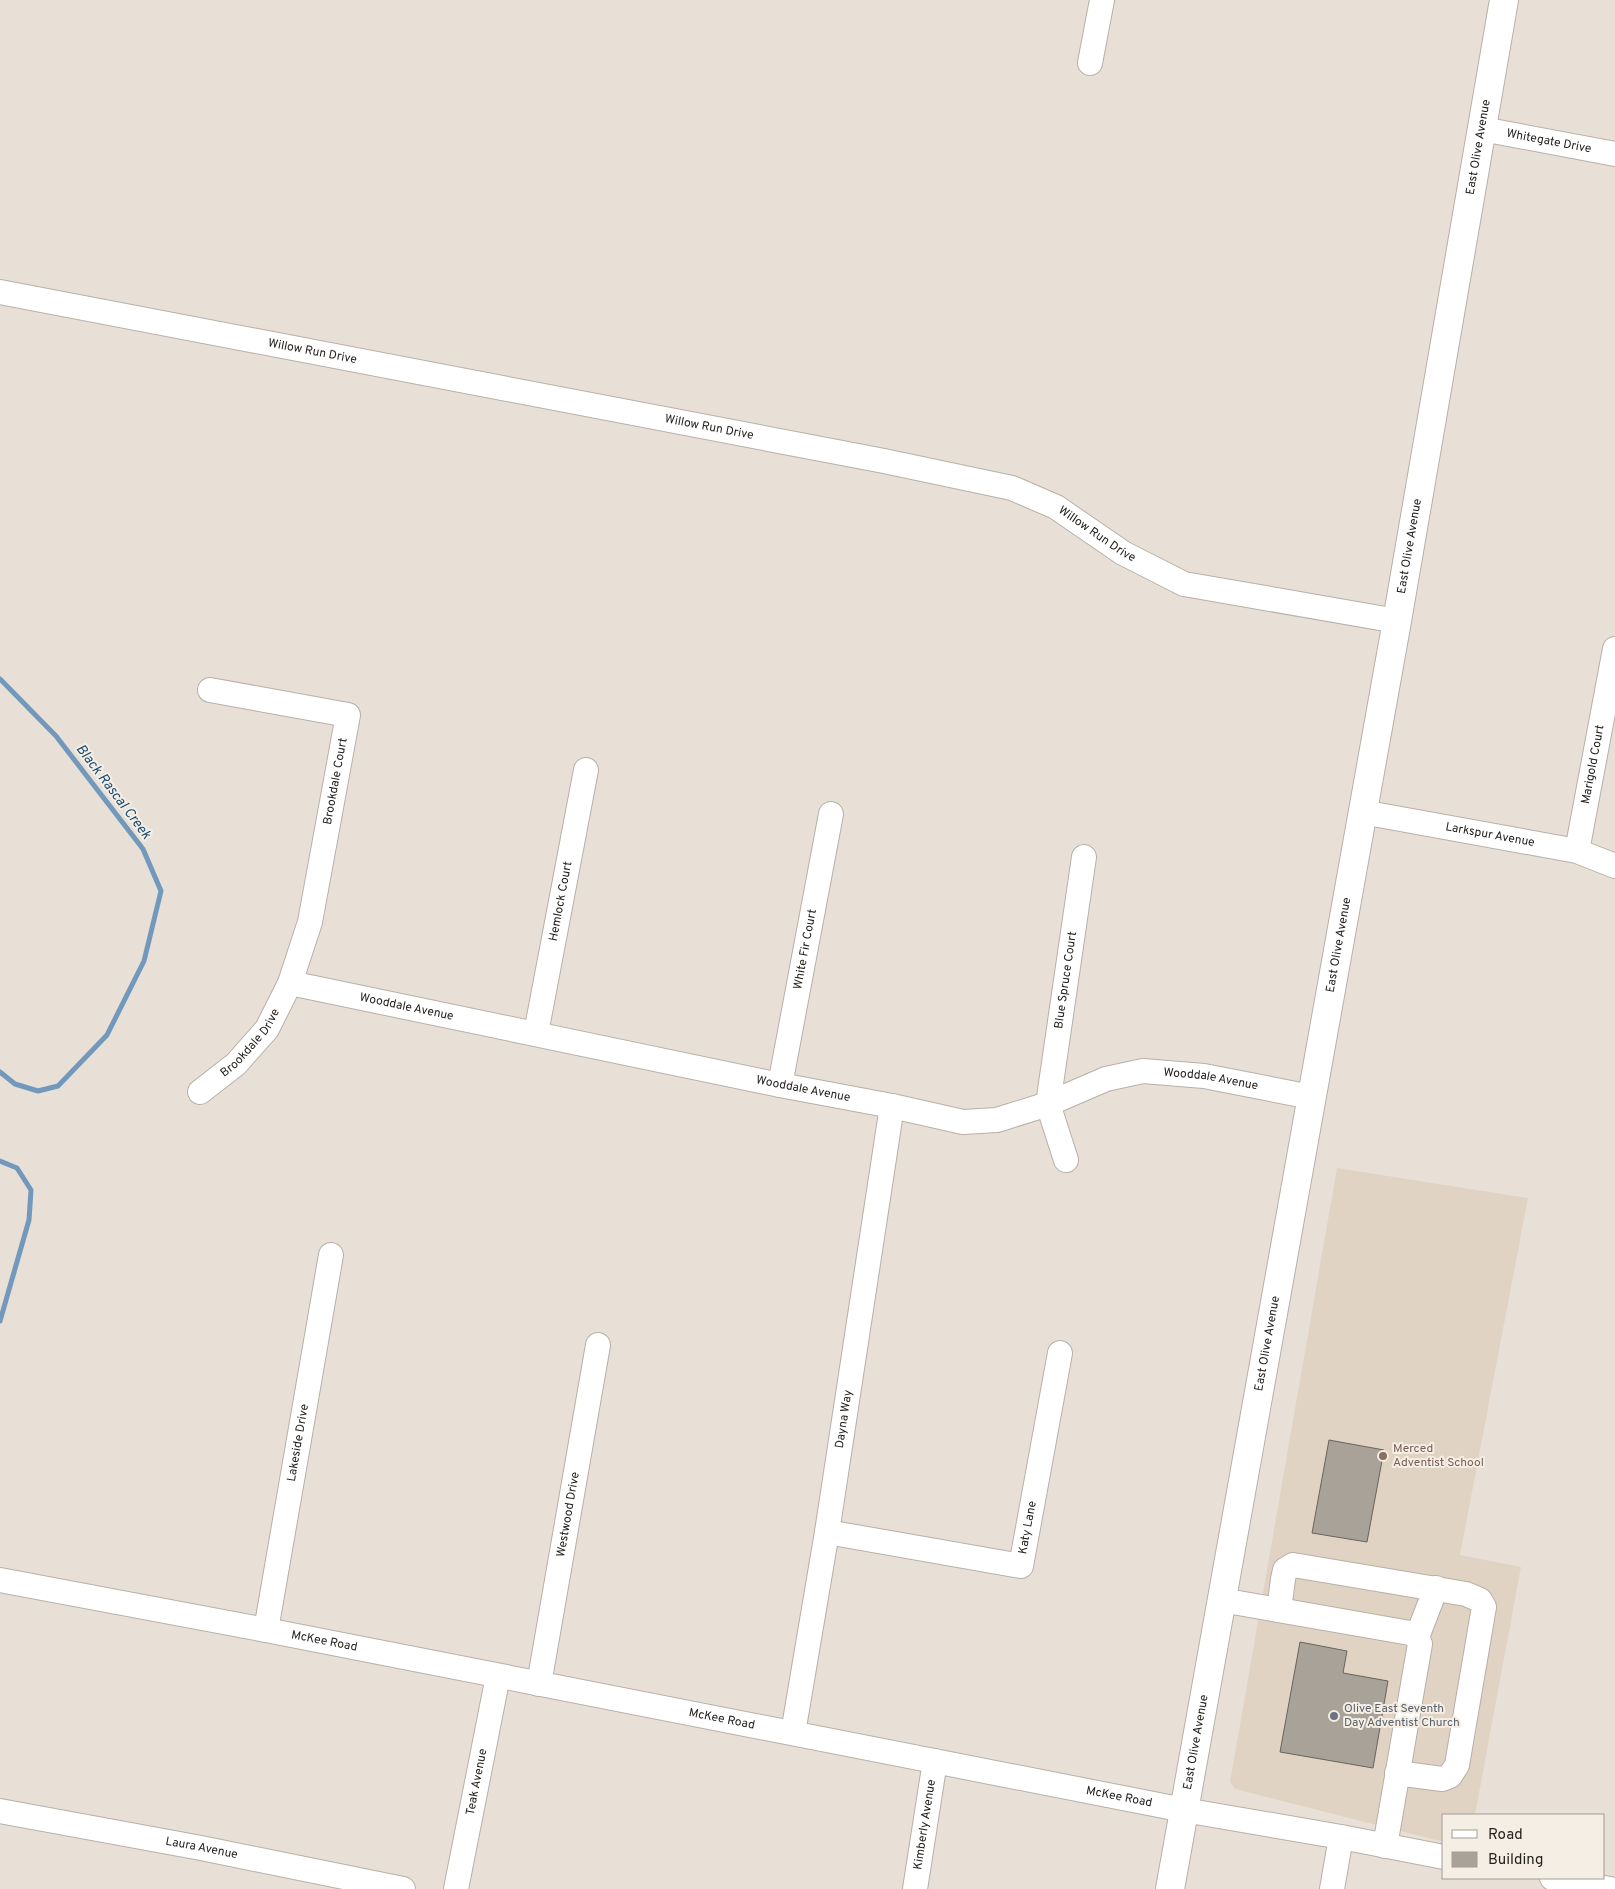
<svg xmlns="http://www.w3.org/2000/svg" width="1615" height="1889" font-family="Overpass,sans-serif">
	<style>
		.built { fill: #e0d3c4 }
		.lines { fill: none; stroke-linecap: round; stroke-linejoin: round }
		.stream { stroke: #7299bb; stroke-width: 5 }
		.building { fill: #a9a299; stroke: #6a635b }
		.minor-casing { stroke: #b7b0a7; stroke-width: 26 }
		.major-casing { stroke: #b7b0a7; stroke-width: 30 }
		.minor { stroke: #fff; stroke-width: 24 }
		.major { stroke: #fff; stroke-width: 28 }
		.education-dot { fill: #8d6e63; stroke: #f5eee4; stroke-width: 2 }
		.worship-dot { fill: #6b7280; stroke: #f5eee4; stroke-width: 2 }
		.labels { text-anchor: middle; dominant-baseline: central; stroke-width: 4; stroke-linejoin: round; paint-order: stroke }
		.street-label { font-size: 12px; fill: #24211e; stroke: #f5eee4 }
		.education-label { font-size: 12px; fill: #785e54; stroke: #f5eee4; text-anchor: start }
		.worship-label { font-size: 12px; fill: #5b616d; stroke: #f5eee4; text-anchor: start }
		.water-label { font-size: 14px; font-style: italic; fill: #194d75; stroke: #f5eee4 }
	</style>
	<rect width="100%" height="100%" fill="#e8e0d7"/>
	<!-- built -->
	<polygon class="built" points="1337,1168 1528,1198 1460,1555 1521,1567 1475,1815 1444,1815 1444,1842 1235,1789 1230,1782"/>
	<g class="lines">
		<!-- stream -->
		<g class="stream">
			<polyline points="0,679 56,736 143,849 161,891 144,961 107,1035 58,1086 38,1091 15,1084 0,1072"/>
			<polyline points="0,1161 17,1168 31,1190 29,1220 0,1321"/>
		</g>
	</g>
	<!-- building -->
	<g class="building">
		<polygon points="1329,1440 1384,1450 1367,1542 1312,1533"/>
		<polygon points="1300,1642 1347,1651 1343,1673 1388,1681 1373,1768 1280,1752"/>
	</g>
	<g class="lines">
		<!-- minor casing -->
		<g class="minor-casing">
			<g id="minor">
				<polyline points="1090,63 1102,0"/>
				<path id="s1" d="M1482,129L1615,154"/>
				<path id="s2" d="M0,292L884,461L1012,488L1056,507L1123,553L1184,584L1397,621"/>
				<path id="s3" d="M1362,812L1577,851L1615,866"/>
				<path id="s4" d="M1577,851L1615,649"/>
				<path id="s5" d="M290,983L780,1085L892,1106L963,1122L997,1120L1048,1104L1106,1079L1143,1071L1204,1076L1311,1097"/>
				<path id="s6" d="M536,1033L586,770"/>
				<path id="s7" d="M780,1085L831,814"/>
				<path id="s8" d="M200,1092L236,1064L267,1029L290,983L310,922L348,715L210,690"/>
				<path id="s9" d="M1066,1160L1048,1104L1084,857"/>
				<path id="s10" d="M827,1532L1021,1566L1060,1353"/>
				<path id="s11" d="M0,1580L266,1630L1184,1810L1341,1837L1444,1857"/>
				<polyline points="1221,1600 1410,1633 1417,1637 1420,1644 1385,1846"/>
				<polyline points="1279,1610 1283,1579 1285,1570 1293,1565 1466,1594 1480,1600 1484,1607 1457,1765 1450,1776 1442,1779 1397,1773"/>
				<path id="s12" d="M266,1630L331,1255"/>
				<polyline points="1417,1637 1436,1588"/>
				<path id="s13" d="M539,1684L598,1345"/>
				<path id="s14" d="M793,1733L827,1532L892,1106"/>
				<path id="s15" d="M0,1811L201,1848L403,1889"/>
				<polyline points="1552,1878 1610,1889"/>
				<path id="s16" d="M456,1889L498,1676"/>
				<path id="s17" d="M915,1889L935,1761"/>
				<polyline points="1332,1889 1341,1837"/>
			</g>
		</g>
		<!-- major casing -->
		<g class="major-casing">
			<g id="major">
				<path id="s18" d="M1170,1889L1397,621L1504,0"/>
			</g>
		</g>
		<!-- minor -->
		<use href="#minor" class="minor"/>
		<!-- major -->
		<use href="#major" class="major"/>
	</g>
	<!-- markers -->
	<circle class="education-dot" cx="1383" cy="1456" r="5"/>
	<circle class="worship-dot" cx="1334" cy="1716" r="5"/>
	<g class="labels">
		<!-- street labels -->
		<g class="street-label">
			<text stroke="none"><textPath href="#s1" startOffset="68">Whitegate Drive</textPath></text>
			<text stroke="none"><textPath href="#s18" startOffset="1769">East Olive Avenue</textPath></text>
			<text stroke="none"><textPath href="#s2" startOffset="318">Willow Run Drive</textPath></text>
			<text stroke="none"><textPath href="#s2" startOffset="722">Willow Run Drive</textPath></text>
			<text stroke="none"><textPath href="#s2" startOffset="1128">Willow Run Drive</textPath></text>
			<text stroke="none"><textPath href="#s18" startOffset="1364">East Olive Avenue</textPath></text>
			<text stroke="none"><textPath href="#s4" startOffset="88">Marigold Court</textPath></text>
			<text stroke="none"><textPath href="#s8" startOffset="351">Brookdale Court</textPath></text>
			<text stroke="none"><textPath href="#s3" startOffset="130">Larkspur Avenue</textPath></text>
			<text stroke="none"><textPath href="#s6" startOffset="134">Hemlock Court</textPath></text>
			<text stroke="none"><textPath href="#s18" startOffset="959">East Olive Avenue</textPath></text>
			<text stroke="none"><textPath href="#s7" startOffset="138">White Fir Court</textPath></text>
			<text stroke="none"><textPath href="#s9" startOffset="184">Blue Spruce Court</textPath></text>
			<text stroke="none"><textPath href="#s5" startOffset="119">Wooddale Avenue</textPath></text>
			<text stroke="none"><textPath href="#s8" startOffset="71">Brookdale Drive</textPath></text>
			<text stroke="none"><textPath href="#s5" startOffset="944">Wooddale Avenue</textPath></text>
			<text stroke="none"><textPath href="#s5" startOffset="524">Wooddale Avenue</textPath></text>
			<text stroke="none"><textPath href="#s18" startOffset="554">East Olive Avenue</textPath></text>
			<text stroke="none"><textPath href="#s14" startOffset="318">Dayna Way</textPath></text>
			<text stroke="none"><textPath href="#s12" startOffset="190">Lakeside Drive</textPath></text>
			<text stroke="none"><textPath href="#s13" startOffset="172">Westwood Drive</textPath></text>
			<text stroke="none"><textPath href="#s10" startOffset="236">Katy Lane</textPath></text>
			<text stroke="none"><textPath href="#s11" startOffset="330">McKee Road</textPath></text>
			<text stroke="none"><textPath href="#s11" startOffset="735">McKee Road</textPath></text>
			<text stroke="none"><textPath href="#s18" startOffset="149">East Olive Avenue</textPath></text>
			<text stroke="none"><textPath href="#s16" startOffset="109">Teak Avenue</textPath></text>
			<text stroke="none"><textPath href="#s11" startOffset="1140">McKee Road</textPath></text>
			<text stroke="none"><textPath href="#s17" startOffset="65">Kimberly Avenue</textPath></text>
			<text stroke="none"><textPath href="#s15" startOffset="205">Laura Avenue</textPath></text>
		</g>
		<!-- education labels -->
		<g class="education-label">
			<text x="1393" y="1449">Merced<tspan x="1393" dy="14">Adventist School</tspan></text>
		</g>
		<!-- worship labels -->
		<g class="worship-label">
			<text x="1344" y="1709">Olive East Seventh<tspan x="1344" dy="14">Day Adventist Church</tspan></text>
		</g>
		<!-- water labels -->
		<g class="water-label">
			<text transform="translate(113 792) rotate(53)">Black Rascal Creek</text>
		</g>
	</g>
	<!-- legend -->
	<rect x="1442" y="1814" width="162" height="65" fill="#f5eee4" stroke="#a19c95"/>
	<rect x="1452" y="1830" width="25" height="8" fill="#ffffff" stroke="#a19c95"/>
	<text x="1488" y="1839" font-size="15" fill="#24211e">Road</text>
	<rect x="1452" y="1852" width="25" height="15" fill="#a9a299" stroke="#a19c95"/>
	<text x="1488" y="1864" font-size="15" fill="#24211e">Building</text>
</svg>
